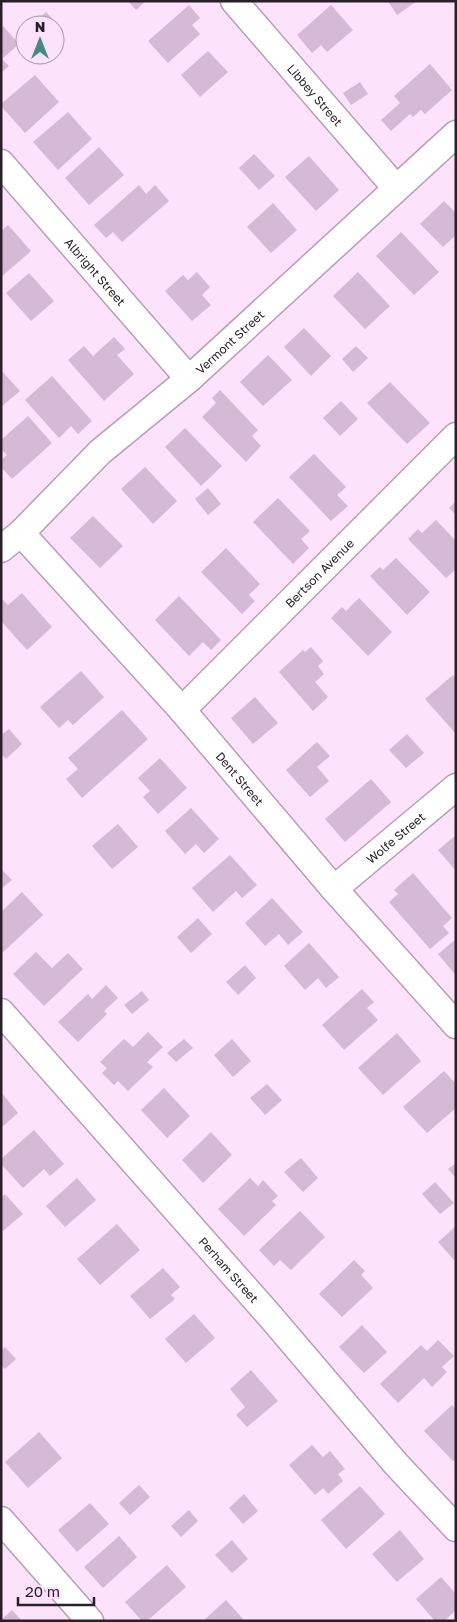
<svg xmlns="http://www.w3.org/2000/svg" width="457" height="1622" font-family="'Golos Text',sans-serif">
	<style>
		.building { fill: #d5b9d5 }
		.lines { fill: none; stroke-linecap: round; stroke-linejoin: round }
		.minor-casing { stroke: #b79eb7; stroke-width: 29 }
		.minor { stroke: #fff; stroke-width: 26 }
		.labels { text-anchor: middle; dominant-baseline: central; stroke-width: 4; stroke-linejoin: round; paint-order: stroke }
		.street-label { font-size: 12px; fill: #2a202a; stroke: #fde2fc }
	</style>
	<rect width="100%" height="100%" fill="#fde2fc"/>
	<!-- building -->
	<g class="building">
		<polygon points="128,1 146,1 136,10"/>
		<polygon points="388,1 417,1 397,15"/>
		<polygon points="189,5 200,18 192,25 200,34 168,63 148,41"/>
		<polygon points="331,5 353,30 327,52 321,45 312,53 297,35"/>
		<polygon points="46,12 63,30 55,38 55,25 31,25"/>
		<polygon points="3,26 19,44 2,59 9,66 1,73 1,28"/>
		<polygon points="208,51 228,72 200,97 181,75"/>
		<polygon points="430,64 452,90 425,114 421,110 413,117 410,114 391,131 381,120 400,103 394,96"/>
		<polygon points="35,75 59,102 25,133 1,106 1,104"/>
		<polygon points="360,82 368,94 351,105 343,93"/>
		<polygon points="68,112 92,139 58,170 33,142"/>
		<polygon points="99,147 124,175 89,205 65,178"/>
		<polygon points="254,154 275,176 259,190 239,168"/>
		<polygon points="309,156 339,190 316,211 285,177"/>
		<polygon points="139,185 146,194 155,185 169,201 122,242 113,232 106,238 94,225"/>
		<polygon points="444,201 456,213 456,235 443,247 420,224"/>
		<polygon points="273,203 297,230 271,253 247,227"/>
		<polygon points="8,225 31,251 1,277 1,231"/>
		<polygon points="401,232 439,272 414,295 376,256"/>
		<polygon points="197,272 210,287 202,295 211,305 192,321 165,291 183,275 188,280"/>
		<polygon points="358,272 390,306 365,329 333,296"/>
		<polygon points="29,273 54,301 31,321 6,293"/>
		<polygon points="304,328 331,356 311,376 284,347"/>
		<polygon points="114,337 125,349 117,355 134,374 104,401 68,360 84,346 93,356"/>
		<polygon points="356,346 368,358 353,372 342,359"/>
		<polygon points="268,355 292,380 263,406 240,382"/>
		<polygon points="1,370 20,391 2,406 1,405"/>
		<polygon points="52,376 92,421 78,434 71,426 59,438 25,400"/>
		<polygon points="390,382 430,423 407,444 367,403"/>
		<polygon points="220,390 258,430 252,436 261,446 246,462 202,417 216,403 212,398"/>
		<polygon points="341,401 358,419 340,436 323,418"/>
		<polygon points="28,416 52,443 12,479 1,467 1,460 7,455 1,449 1,440"/>
		<polygon points="185,428 222,466 201,486 165,447"/>
		<polygon points="314,454 346,487 337,495 348,506 331,521 289,477"/>
		<polygon points="145,467 177,501 153,524 121,489"/>
		<polygon points="208,488 221,504 208,515 195,499"/>
		<polygon points="278,498 310,531 301,539 309,548 293,564 253,522"/>
		<polygon points="456,501 456,515 449,508"/>
		<polygon points="93,516 123,546 100,568 70,538"/>
		<polygon points="436,520 456,541 456,569 446,578 408,539 418,529 422,533"/>
		<polygon points="226,548 260,584 249,595 255,601 242,614 201,572"/>
		<polygon points="396,558 430,592 407,615 370,576 380,567 383,570"/>
		<polygon points="22,593 52,627 27,650 1,621 1,602 3,600 8,605"/>
		<polygon points="179,596 221,640 211,650 203,642 189,656 155,620"/>
		<polygon points="359,598 392,632 368,656 331,618 342,607 346,611"/>
		<polygon points="311,647 323,661 318,666 324,674 315,682 328,697 313,711 279,672 303,650 305,652"/>
		<polygon points="81,671 104,697 73,725 68,720 59,728 40,707"/>
		<polygon points="453,675 456,678 456,734 425,699"/>
		<polygon points="255,697 278,723 253,744 231,718"/>
		<polygon points="122,710 148,739 82,798 66,779 78,769 68,758"/>
		<polygon points="9,729 22,744 6,759 1,754 1,735"/>
		<polygon points="407,734 424,753 406,768 389,750"/>
		<polygon points="317,742 330,756 317,767 329,781 310,797 286,770"/>
		<polygon points="160,758 187,788 158,814 143,797 150,791 138,778"/>
		<polygon points="371,779 391,802 345,842 325,819"/>
		<polygon points="191,808 219,839 204,853 196,844 185,854 165,831"/>
		<polygon points="118,824 138,847 112,869 92,846"/>
		<polygon points="456,835 456,871 438,850"/>
		<polygon points="230,855 257,885 242,898 236,891 213,912 192,888"/>
		<polygon points="1,869 12,880 1,889"/>
		<polygon points="413,873 452,918 443,926 449,933 430,949 389,902 398,894 394,890"/>
		<polygon points="22,892 43,915 1,954 1,912"/>
		<polygon points="272,898 303,932 288,945 279,934 265,946 245,923"/>
		<polygon points="198,918 212,934 191,953 177,937"/>
		<polygon points="456,939 456,971 454,973 438,954"/>
		<polygon points="309,943 339,977 326,988 318,978 305,990 284,966"/>
		<polygon points="36,952 52,968 68,953 83,969 44,1006 13,974"/>
		<polygon points="245,965 256,978 238,995 226,982"/>
		<polygon points="106,985 118,998 104,1011 107,1014 78,1042 58,1022 88,994 92,999"/>
		<polygon points="362,989 374,1002 367,1008 378,1020 344,1050 322,1025"/>
		<polygon points="142,991 149,1000 132,1014 124,1005"/>
		<polygon points="148,1032 163,1047 147,1062 153,1067 128,1091 118,1081 114,1085 102,1073 107,1068 100,1062 124,1039 133,1047"/>
		<polygon points="397,1033 421,1061 383,1095 358,1068"/>
		<polygon points="184,1039 193,1048 176,1062 167,1053"/>
		<polygon points="232,1039 251,1061 233,1077 214,1055"/>
		<polygon points="444,1071 456,1084 456,1108 427,1133 403,1107"/>
		<polygon points="267,1084 282,1100 265,1115 250,1098"/>
		<polygon points="164,1088 190,1116 167,1138 141,1110"/>
		<polygon points="1,1092 18,1113 1,1128"/>
		<polygon points="34,1130 64,1164 50,1176 44,1169 23,1188 1,1164 1,1159"/>
		<polygon points="211,1132 232,1155 203,1183 182,1160"/>
		<polygon points="301,1158 318,1178 303,1192 284,1172"/>
		<polygon points="456,1163 456,1178 448,1169"/>
		<polygon points="77,1178 96,1200 65,1227 46,1206"/>
		<polygon points="250,1178 258,1186 263,1180 278,1196 272,1201 276,1205 244,1236 218,1209"/>
		<polygon points="435,1182 454,1203 440,1214 422,1194"/>
		<polygon points="5,1194 23,1214 3,1231 1,1228 1,1198"/>
		<polygon points="300,1211 325,1237 291,1270 280,1260 274,1266 259,1250"/>
		<polygon points="117,1224 140,1250 100,1285 77,1259"/>
		<polygon points="456,1226 456,1259 454,1260 438,1242"/>
		<polygon points="354,1260 365,1271 361,1275 373,1288 342,1317 319,1294"/>
		<polygon points="163,1268 180,1287 171,1295 175,1299 150,1319 130,1296"/>
		<polygon points="194,1314 215,1338 186,1363 165,1339"/>
		<polygon points="362,1325 387,1352 364,1373 339,1347"/>
		<polygon points="438,1340 454,1356 442,1367 447,1372 432,1387 424,1378 398,1403 380,1384 421,1345 427,1351"/>
		<polygon points="5,1347 16,1359 5,1369 1,1365 1,1351"/>
		<polygon points="251,1370 278,1401 247,1427 236,1415 245,1407 230,1389"/>
		<polygon points="452,1405 456,1409 456,1459 453,1461 424,1431"/>
		<polygon points="39,1432 62,1458 28,1488 5,1462"/>
		<polygon points="312,1445 323,1457 330,1451 345,1469 338,1474 343,1481 328,1494 323,1488 315,1495 289,1465"/>
		<polygon points="139,1485 150,1497 130,1515 119,1503"/>
		<polygon points="360,1486 385,1514 346,1549 321,1520"/>
		<polygon points="244,1494 258,1511 243,1524 229,1508"/>
		<polygon points="90,1503 109,1524 77,1552 58,1530"/>
		<polygon points="189,1510 198,1521 181,1537 171,1526"/>
		<polygon points="400,1530 424,1559 397,1582 372,1554"/>
		<polygon points="119,1536 137,1557 103,1588 84,1567"/>
		<polygon points="232,1540 248,1559 232,1573 215,1555"/>
		<polygon points="167,1565 186,1587 147,1621 142,1621 125,1602"/>
		<polygon points="441,1577 456,1594 456,1610 444,1621 435,1621 416,1599"/>
		<polygon points="226,1600 243,1619 242,1621 203,1621"/>
		<polygon points="12,1610 22,1621 1,1621 1,1620"/>
	</g>
	<g class="lines">
		<!-- minor casing -->
		<g class="minor-casing">
			<g id="minor">
				<path id="s1" d="M234,1L396,188"/>
				<path id="s2" d="M1,163L189,379"/>
				<path id="s3" d="M21,533L182,710L334,889L456,1025"/>
				<path id="s4" d="M1,549L21,533L100,452L189,379L456,134"/>
				<path id="s5" d="M182,710L456,436"/>
				<path id="s6" d="M334,889L456,787"/>
				<path id="s7" d="M1,1012L270,1316L396,1464L456,1528"/>
				<polyline points="1,1520 90,1621"/>
			</g>
		</g>
		<!-- minor -->
		<use href="#minor" class="minor"/>
	</g>
	<g class="labels">
		<!-- street labels -->
		<g class="street-label">
			<text stroke="none"><textPath href="#s1" startOffset="124">Libbey Street</textPath></text>
			<text stroke="none"><textPath href="#s2" startOffset="144">Albright Street</textPath></text>
			<text stroke="none"><textPath href="#s4" startOffset="309">Vermont Street</textPath></text>
			<text stroke="none"><textPath href="#s5" startOffset="194">Bertson Avenue</textPath></text>
			<text stroke="none"><textPath href="#s3" startOffset="329">Dent Street</textPath></text>
			<text stroke="none"><textPath href="#s6" startOffset="80">Wolfe Street</textPath></text>
			<text stroke="none"><textPath href="#s7" startOffset="344">Perham Street</textPath></text>
		</g>
	</g>
	<!-- border -->
	<rect width="457" height="1622" fill="none" stroke="#2a202a" stroke-width="5"/>
	<!-- north arrow -->
	<g transform="translate(40 40)"><circle r="24" fill="#fde2fc" stroke="#a994a8"/>
	<path d="M0-4L9 19L0 12L-9 19Z" fill="#448b85"/>
	<text y="-8" font-size="14" font-weight="bold" text-anchor="middle" fill="#2a202a">N</text>
	</g>
	<!-- scale -->
	<path d="M18 1597v8h76v-8" fill="none" stroke="#2a202a" stroke-width="2.5"/>
	<text x="25" y="1597" font-size="15" fill="#2a202a" stroke="#fde2fc" stroke-width="4" paint-order="stroke">20 m</text>
</svg>
